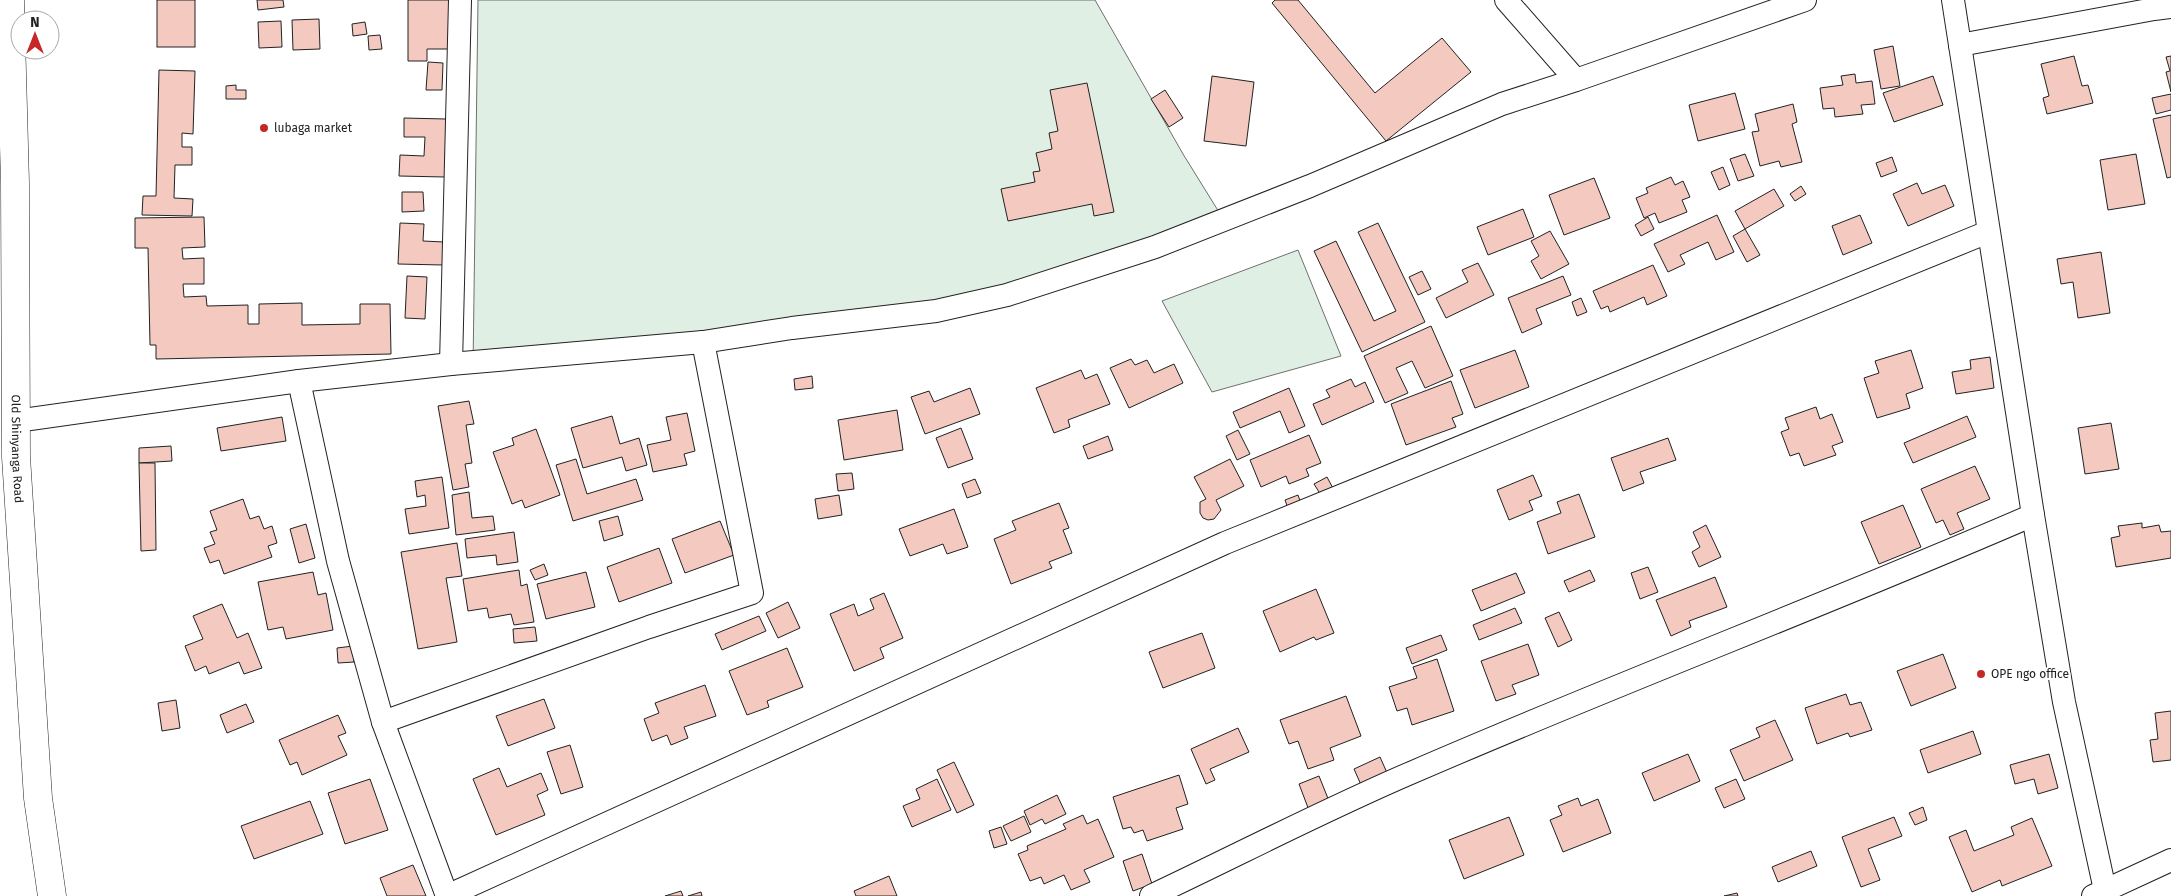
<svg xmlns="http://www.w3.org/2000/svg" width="2171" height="896" font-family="'Fira Sans',sans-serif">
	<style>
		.green { fill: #e0efe3; stroke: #6f6f6f }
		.building { fill: #f3c9c0; stroke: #222 }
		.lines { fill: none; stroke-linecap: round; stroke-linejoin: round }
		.street-casing { stroke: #222; stroke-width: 24 }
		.secondary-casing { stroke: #222; stroke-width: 29 }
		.street { stroke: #fff; stroke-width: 22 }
		.secondary { stroke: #fff; stroke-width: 28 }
		.poi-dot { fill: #c62828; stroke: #fff; stroke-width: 2 }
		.labels { text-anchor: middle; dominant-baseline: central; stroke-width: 4; stroke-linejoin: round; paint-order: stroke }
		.poi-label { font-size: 12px; fill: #222; stroke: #fff; text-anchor: start }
		.street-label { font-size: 12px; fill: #222; stroke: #fff }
	</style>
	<rect width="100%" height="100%" fill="#fff"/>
	<!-- green -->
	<g class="green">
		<polygon points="478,0 1095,0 1183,154 1227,225 985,300 473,368"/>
		<polygon points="1298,250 1341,356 1212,392 1162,301"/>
	</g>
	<!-- building -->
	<g class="building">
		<rect x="157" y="0" width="38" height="47"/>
		<polygon points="257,0 283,0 284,7 258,10"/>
		<polygon points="408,0 449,0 449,49 427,49 427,61 408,61"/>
		<polygon points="1275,0 1298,0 1375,93 1442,38 1471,72 1386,141 1272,3"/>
		<polygon points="319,19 320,49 293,50 292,20"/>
		<polygon points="281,21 282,47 259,48 258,22"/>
		<polygon points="365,22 367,34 353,36 352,24"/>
		<polygon points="380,35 382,49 369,50 368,36"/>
		<polygon points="1893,46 1900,86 1881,89 1874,50"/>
		<polygon points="2074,56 2082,86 2088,85 2093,103 2047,114 2043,98 2049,96 2041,64"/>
		<polygon points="2171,56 2171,92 2166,72 2170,71 2166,57"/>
		<polygon points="428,62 443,63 442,90 426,90"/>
		<polygon points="159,70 195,71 193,134 182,133 182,147 192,147 192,165 175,165 174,198 193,199 192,216 142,215 143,196 156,196"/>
		<polygon points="1855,74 1856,83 1872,81 1875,104 1861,105 1863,114 1835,117 1834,108 1823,109 1820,88 1843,85 1841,76"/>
		<polygon points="1212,76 1254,82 1246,146 1204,141"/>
		<polygon points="1933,76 1943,105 1894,122 1883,93"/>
		<polygon points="1087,83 1114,212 1094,216 1092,204 1008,221 1001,189 1035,182 1033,172 1040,171 1036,153 1052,149 1049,133 1058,131 1050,90"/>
		<polygon points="236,85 236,90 246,90 246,99 226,99 226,86"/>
		<polygon points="1165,90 1183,118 1169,127 1151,99"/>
		<polygon points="1735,93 1745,129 1698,141 1689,105"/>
		<polygon points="2171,94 2171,110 2156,114 2152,98"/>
		<polygon points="1793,104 1797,122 1792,124 1802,162 1781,167 1779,161 1760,166 1752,132 1759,131 1755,114"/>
		<polygon points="2171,115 2171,177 2167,178 2153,119"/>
		<polygon points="404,118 446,119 445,177 399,176 400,155 424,156 425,137 404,137"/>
		<polygon points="1745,154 1754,176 1738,181 1730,159"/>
		<polygon points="2136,154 2145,204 2108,210 2100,160"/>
		<polygon points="1892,157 1897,171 1881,177 1876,163"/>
		<polygon points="1723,167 1730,185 1719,190 1711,172"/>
		<polygon points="1671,177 1675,185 1683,181 1690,197 1682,200 1687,212 1659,223 1655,213 1644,218 1636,198 1648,193 1646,188"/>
		<polygon points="1594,178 1610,218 1564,235 1549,195"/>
		<polygon points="1917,183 1922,194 1945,185 1954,206 1908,226 1893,194"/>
		<polygon points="1801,186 1806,194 1795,201 1790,194"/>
		<polygon points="1774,189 1784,206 1745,229 1735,211"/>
		<polygon points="402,192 423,192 424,211 402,212"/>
		<polygon points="1523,209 1534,237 1488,255 1477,227"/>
		<polygon points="1717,215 1734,252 1716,260 1708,242 1680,255 1685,264 1668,272 1654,244"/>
		<polygon points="1860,215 1872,243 1843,255 1832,226"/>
		<polygon points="204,217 205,247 182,248 183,259 204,258 204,284 183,284 184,297 206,296 207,306 248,305 248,324 259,324 259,304 302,303 302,325 360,324 360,304 390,304 391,354 156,359 156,345 150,345 148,248 135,248 135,218"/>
		<polygon points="1648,217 1654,229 1641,236 1635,225"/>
		<polygon points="400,223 424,224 423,241 444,242 443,265 398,264"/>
		<polygon points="1378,223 1425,322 1362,352 1314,251 1336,241 1374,321 1396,311 1358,232"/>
		<polygon points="1745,229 1760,255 1747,262 1733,236"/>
		<polygon points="1550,231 1569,264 1541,279 1531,261 1539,256 1531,241"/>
		<polygon points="2101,252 2110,313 2078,318 2073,282 2061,284 2057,259"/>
		<polygon points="1478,263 1494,295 1446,318 1436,298 1468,282 1462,270"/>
		<polygon points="1653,265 1667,296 1647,305 1644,297 1610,312 1608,306 1601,309 1593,291"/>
		<polygon points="1422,271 1431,289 1418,295 1409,277"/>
		<polygon points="407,276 427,277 425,319 405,318"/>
		<polygon points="1563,276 1571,295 1536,309 1542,324 1522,333 1508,298"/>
		<polygon points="1581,298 1587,312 1577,316 1572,302"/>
		<polygon points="1431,326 1453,376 1425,388 1412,361 1396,368 1408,393 1385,403 1364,356"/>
		<polygon points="1515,350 1529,387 1475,408 1460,370"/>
		<polygon points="1911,350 1923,388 1906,394 1910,408 1877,418 1864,378 1879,373 1875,361"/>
		<polygon points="1990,357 1994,388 1956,394 1952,372 1971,369 1970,360"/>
		<polygon points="1131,359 1135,365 1147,360 1154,373 1174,364 1183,383 1129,408 1110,368"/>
		<polygon points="1081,370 1085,379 1097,374 1110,404 1068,420 1070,427 1054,433 1036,388"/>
		<polygon points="812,376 813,388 795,390 794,379"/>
		<polygon points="1351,379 1355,387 1365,382 1374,402 1322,425 1313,404 1330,397 1326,390"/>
		<polygon points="1451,381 1463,414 1452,418 1456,427 1406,445 1391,404"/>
		<polygon points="970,388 980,414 925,434 911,397 929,391 934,402"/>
		<polygon points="1289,388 1305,426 1289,433 1280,411 1240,428 1233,412"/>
		<polygon points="469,401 474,424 466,425 472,463 465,464 469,487 453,490 438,406"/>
		<polygon points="1816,407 1820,419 1832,414 1843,442 1832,446 1836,455 1804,466 1799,453 1790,456 1781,432 1789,429 1785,418"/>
		<polygon points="897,410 903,450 844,460 838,420"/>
		<polygon points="687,413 695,451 684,454 687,465 653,472 647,445 671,440 666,417"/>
		<polygon points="612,416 620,444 639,438 647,465 626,471 622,457 583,468 571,428"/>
		<polygon points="1967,416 1976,437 1913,463 1904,443"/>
		<polygon points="282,417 286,441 221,451 217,428"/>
		<polygon points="2111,423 2119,469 2085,474 2078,428"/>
		<polygon points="961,428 973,459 948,468 936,438"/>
		<polygon points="536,429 560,495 525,508 522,500 512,504 493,452 514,445 512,438"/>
		<polygon points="1238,430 1250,454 1237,460 1226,436"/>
		<polygon points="1309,435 1321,463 1306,469 1309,476 1289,484 1286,476 1261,487 1250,460"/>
		<polygon points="1108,436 1113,450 1088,459 1083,446"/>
		<polygon points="1668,438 1676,460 1640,472 1644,483 1623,491 1611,458"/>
		<polygon points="171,446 172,461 139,463 139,448"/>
		<polygon points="576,459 587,494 636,479 643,500 573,521 556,465"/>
		<polygon points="1230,459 1244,486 1216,500 1221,510 1214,519 1208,520 1203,518 1200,513 1200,502 1206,499 1194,477"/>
		<polygon points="139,463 155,463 156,550 141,551"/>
		<polygon points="1975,466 1990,499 1957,513 1964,529 1950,535 1943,520 1936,523 1921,489"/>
		<polygon points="852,473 854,489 838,491 836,474"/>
		<polygon points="1533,475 1542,496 1529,501 1533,510 1509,520 1497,490"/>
		<polygon points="442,477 449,528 409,534 405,509 426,506 425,495 417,497 415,481"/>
		<polygon points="1327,477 1336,494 1324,500 1314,484"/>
		<polygon points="975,479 981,493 967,498 962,484"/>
		<polygon points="469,492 472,518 493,516 495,530 456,535 452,495"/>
		<polygon points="1579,494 1595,537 1548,554 1537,522 1561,513 1557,502"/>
		<polygon points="839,495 842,515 818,519 815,499"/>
		<polygon points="1298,495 1303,509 1290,514 1285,500"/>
		<polygon points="243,499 250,519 259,516 264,529 272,526 277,543 268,546 272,557 224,574 219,560 210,563 204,548 215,544 210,532 217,530 210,511"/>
		<polygon points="1059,503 1069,528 1063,530 1072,553 1049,562 1052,568 1011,584 994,539 1016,530 1012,521"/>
		<polygon points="1903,505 1921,547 1879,564 1861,522"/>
		<polygon points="954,509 968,547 947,554 943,544 910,556 899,529"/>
		<polygon points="618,516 623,535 604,541 599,521"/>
		<polygon points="720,521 734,555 685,573 672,539"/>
		<polygon points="2142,523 2142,528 2159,525 2161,532 2171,531 2171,558 2116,567 2111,538 2120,536 2118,526"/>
		<polygon points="306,524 315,558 299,563 290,529"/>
		<polygon points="1706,525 1721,557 1699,567 1692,552 1700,547 1693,532"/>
		<polygon points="514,532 518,562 497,565 496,555 467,558 465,539"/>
		<polygon points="457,543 462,576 446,578 457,642 418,649 401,552"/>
		<polygon points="659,548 672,583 619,602 607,567"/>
		<polygon points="544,564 548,575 535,580 530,570"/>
		<polygon points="1648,567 1658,592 1640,599 1631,573"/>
		<polygon points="519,570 521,586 527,584 534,622 514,625 511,614 489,618 487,608 468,611 463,579"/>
		<polygon points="1590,570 1595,581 1569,592 1564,581"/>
		<polygon points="313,572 318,595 326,593 333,630 286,639 283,627 268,630 258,582"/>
		<polygon points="586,572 595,607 546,619 537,584"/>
		<polygon points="1516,573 1525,593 1481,611 1472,590"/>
		<polygon points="1715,577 1727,607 1689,621 1691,627 1671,636 1656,600"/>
		<polygon points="1316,589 1334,633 1316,640 1314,637 1280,652 1263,611"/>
		<polygon points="884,593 903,638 880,648 884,658 854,671 830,614 854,604 858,616 874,609 870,599"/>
		<polygon points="788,602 800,628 778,638 766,613"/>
		<polygon points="222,604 237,638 248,633 262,668 244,674 239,662 209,674 206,666 195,671 185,646 203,639 193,616"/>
		<polygon points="1515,608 1522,623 1479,640 1473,625"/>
		<polygon points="1559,612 1572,640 1558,647 1545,618"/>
		<polygon points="759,616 766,631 722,650 715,634"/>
		<polygon points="535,627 537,641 514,643 513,629"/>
		<polygon points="1202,633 1215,668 1163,688 1149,652"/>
		<polygon points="1441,635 1447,650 1412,664 1406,648"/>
		<polygon points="1528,644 1539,675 1512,685 1516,694 1496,701 1481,661"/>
		<polygon points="353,646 354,662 338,663 337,648"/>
		<polygon points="787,648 803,687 767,701 769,707 747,715 729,671"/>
		<polygon points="1943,654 1956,688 1911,706 1897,671"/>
		<polygon points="1437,659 1454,711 1412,725 1407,708 1397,711 1389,687 1417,678 1413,667"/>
		<polygon points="705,685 716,716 684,727 688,738 671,745 667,735 652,741 644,719 659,713 655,703"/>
		<polygon points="1846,694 1850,705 1861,702 1872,730 1850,737 1848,733 1817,744 1805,708"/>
		<polygon points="1346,696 1361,736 1330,748 1334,760 1308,769 1298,741 1289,744 1280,720"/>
		<polygon points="544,699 555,728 508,746 496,716"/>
		<polygon points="176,700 180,728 162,731 158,703"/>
		<polygon points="246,704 254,722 227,733 220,715"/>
		<polygon points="2171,711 2171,760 2153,762 2150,740 2158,739 2155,713"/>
		<polygon points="338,715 346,733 338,736 347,755 302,775 297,762 290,765 279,740"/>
		<polygon points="1775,720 1793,760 1744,781 1730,750 1760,737 1756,728"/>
		<polygon points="1238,728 1249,752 1210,769 1215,780 1206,784 1191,749"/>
		<polygon points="1973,731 1981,754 1928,773 1920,750"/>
		<polygon points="570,745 583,787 561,794 547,752"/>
		<polygon points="1688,754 1700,781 1654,801 1642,773"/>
		<polygon points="2049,754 2058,788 2038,794 2034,779 2015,784 2010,765"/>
		<polygon points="1380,757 1388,775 1362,787 1354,769"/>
		<polygon points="954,762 974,805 957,813 937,770"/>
		<polygon points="499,768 507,787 541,773 548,790 537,795 545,815 496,835 473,779"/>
		<polygon points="1179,775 1188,804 1176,808 1183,829 1147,841 1143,830 1134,833 1131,827 1123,829 1113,797"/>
		<polygon points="1319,776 1331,806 1310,813 1299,784"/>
		<polygon points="370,779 388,830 345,844 328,793"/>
		<polygon points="937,779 951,810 912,827 903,806 920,799 916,789"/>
		<polygon points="1736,779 1745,799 1724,808 1715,788"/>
		<polygon points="1057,795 1066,814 1045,824 1042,819 1030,825 1024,811"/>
		<polygon points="1578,798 1581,806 1598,799 1611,833 1563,852 1550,820 1562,815 1558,806"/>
		<polygon points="310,801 323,834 254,859 241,826"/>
		<polygon points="1923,807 1927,820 1915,825 1909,813"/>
		<polygon points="1083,815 1087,824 1098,819 1114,857 1084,870 1090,882 1071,890 1064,875 1044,884 1041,877 1030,881 1018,854 1028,850 1027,846 1066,829 1063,824"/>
		<polygon points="1024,816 1031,832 1011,841 1003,826"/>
		<polygon points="1509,817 1524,855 1464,879 1449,840"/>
		<polygon points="1894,817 1902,836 1868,849 1880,880 1861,887 1842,837"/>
		<polygon points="2032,818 2052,866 2002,886 2000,880 1972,892 1949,837 1966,830 1974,851 2014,835 2011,827"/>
		<polygon points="1001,827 1007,844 994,848 989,831"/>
		<polygon points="1811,851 1817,866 1778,882 1772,867"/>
		<polygon points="1142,854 1152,884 1133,891 1123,861"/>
		<polygon points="413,865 426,896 387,896 380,878"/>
		<polygon points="889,876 897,896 856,896 854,891"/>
		<polygon points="681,891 683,896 665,896"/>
		<polygon points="701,892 702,896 688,896"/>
		<polygon points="1737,893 1738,896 1724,896"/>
	</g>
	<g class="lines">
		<!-- street casing -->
		<g class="street-casing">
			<g id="street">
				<polyline points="1506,0 1576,80"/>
				<polyline points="1953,0 2033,515 2064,702 2105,890"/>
				<polyline points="1960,45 2154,9 2171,7"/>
				<polyline points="451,364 460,0"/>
				<polyline points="299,381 338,561 383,722 447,896 1225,543 1988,232"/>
				<polyline points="16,421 299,381 451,364 703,342 792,328 936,311 1007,295 1155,247 1310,186 1502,104 1576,80 1805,0"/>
				<polyline points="383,722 649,627 752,593 703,342"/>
				<path d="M1151,896C1238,855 1324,810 1413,772C1618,683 1828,604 2033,515"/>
				<polyline points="2093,896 2171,860"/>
			</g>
		</g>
		<!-- secondary casing -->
		<g class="secondary-casing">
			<g id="secondary">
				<path id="s1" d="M10,0L15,183L16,457L38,798L52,896"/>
			</g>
		</g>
		<!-- street -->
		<use href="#street" class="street"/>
		<!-- secondary -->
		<use href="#secondary" class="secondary"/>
	</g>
	<!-- markers -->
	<g class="poi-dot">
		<circle cx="264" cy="128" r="5"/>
		<circle cx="1981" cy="674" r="5"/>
	</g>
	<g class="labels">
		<!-- poi labels -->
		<g class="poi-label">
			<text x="274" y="128">lubaga market</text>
			<text x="1991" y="674">OPE ngo office</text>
		</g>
		<!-- street labels -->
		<g class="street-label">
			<text stroke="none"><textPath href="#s1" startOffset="449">Old Shinyanga Road</textPath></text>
		</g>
	</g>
	<!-- north arrow -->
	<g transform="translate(35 35)"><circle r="24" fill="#ffffff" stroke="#a7a7a7"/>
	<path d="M0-4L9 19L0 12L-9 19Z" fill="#c62828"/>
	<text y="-8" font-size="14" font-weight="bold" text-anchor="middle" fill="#222222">N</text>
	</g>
</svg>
